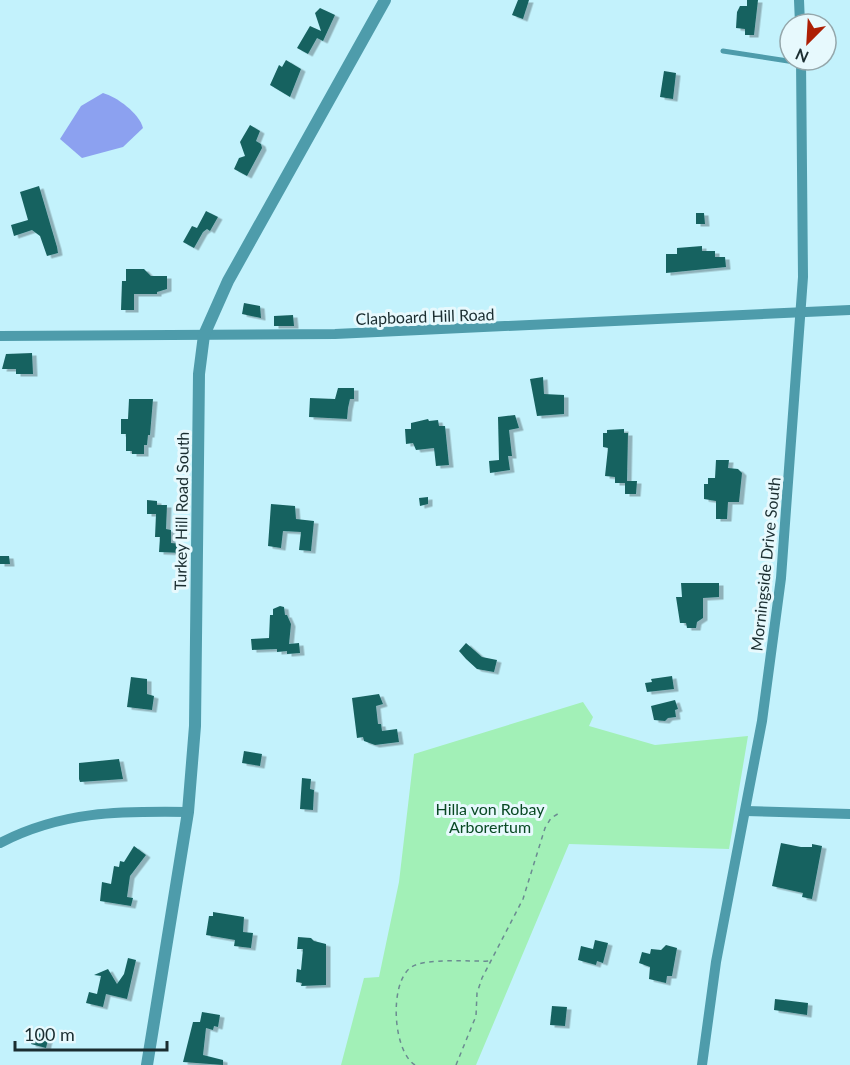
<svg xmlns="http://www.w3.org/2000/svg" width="850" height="1065" font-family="Lato,sans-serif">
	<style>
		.green { fill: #a2f0b7 }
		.water { fill: #8ca1f0 }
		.building { fill: #176260; filter: url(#shadow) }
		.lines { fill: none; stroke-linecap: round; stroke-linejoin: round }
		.path { stroke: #6b8b91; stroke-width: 1.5; stroke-dasharray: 4.5 4.5; stroke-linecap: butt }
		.service { stroke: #4e9cab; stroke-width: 5 }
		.minor { stroke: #4e9cab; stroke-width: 10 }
		.tertiary { stroke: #4e9cab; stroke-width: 12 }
		.labels { text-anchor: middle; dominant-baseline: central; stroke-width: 6; stroke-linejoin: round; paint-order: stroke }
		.street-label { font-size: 16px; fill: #1a2d30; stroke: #e7f9fd }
		.park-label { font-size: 16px; fill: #094924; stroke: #e7f9fd }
	</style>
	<defs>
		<filter id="shadow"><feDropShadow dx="4.5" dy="2.5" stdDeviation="0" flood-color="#0004"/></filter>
	</defs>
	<rect width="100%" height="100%" fill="#c3f2fc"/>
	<!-- green -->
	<polygon class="green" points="583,702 593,717 589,726 655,745 748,736 729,849 569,844 476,1065 341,1065 364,978 379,977 399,882 414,754"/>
	<!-- water -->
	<path class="water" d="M103,93C117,97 139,113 143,128L123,147L82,158L60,139L81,106Z"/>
	<!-- building -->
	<g class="building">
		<polygon points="518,0 529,0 523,19 512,15"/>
		<polygon points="747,0 758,0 754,35 745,35 745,29 736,28 737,12 740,6 747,6"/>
		<polygon points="320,8 335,15 323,41 317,38 308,54 297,48 310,26 321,31 315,13"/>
		<polygon points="286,60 301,69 290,97 270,85 279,65 282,67"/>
		<polygon points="664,71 676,73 673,99 660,97"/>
		<polygon points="250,125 260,131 256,141 261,144 262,148 247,176 234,169 239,158 245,156 240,142"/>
		<polygon points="39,186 57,247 58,253 47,256 40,236 32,230 14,236 11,225 28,220 20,192"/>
		<polygon points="206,211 218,217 210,231 207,229 203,232 194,248 183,242 192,226 197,228"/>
		<polygon points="696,213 704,213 705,224 696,224"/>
		<polygon points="702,246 702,251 715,251 715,257 725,257 726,267 666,273 666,254 677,254 677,248"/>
		<polygon points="126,269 144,269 151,276 167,276 167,289 157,292 157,294 134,294 134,310 121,310 122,281 126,281"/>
		<polygon points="244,303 260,306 261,318 242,314"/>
		<polygon points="293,315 294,326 274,326 274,316"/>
		<polygon points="32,353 33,374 16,374 16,369 2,369 6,354"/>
		<polygon points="543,377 544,394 564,395 564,414 537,416 530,379"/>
		<polygon points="338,388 354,388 354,399 350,399 348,408 347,419 309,417 310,398 335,399"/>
		<polygon points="129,399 153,399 150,435 148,435 147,445 144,445 144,454 132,454 132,451 126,451 126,434 121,434 121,419 128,419"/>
		<polygon points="515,415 519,428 509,430 512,456 508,456 510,470 490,473 489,461 499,460 498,417"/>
		<polygon points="428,419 429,421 438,420 439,426 445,426 449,465 436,466 434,448 416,450 413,443 406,444 405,429 411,429 411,423"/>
		<polygon points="624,429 624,433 628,433 627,481 637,481 636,494 625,494 625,483 615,483 615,477 605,476 608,448 603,447 603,433 607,433 607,430"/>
		<polygon points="716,460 729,460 728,468 738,469 742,473 739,502 728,502 727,519 716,519 716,501 704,499 704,484 708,484 708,478 715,478"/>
		<polygon points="428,497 428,504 420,506 419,498"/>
		<polygon points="147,500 157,501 157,505 167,505 166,529 171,530 171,543 183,544 183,553 159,552 160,537 155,537 156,514 147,514"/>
		<polygon points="271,504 295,506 296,519 314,521 311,551 299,550 301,532 283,531 281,548 268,546"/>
		<polygon points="0,556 9,556 10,564 0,564"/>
		<polygon points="681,583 719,583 719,597 703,598 703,618 697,622 696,628 687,628 686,623 680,623 676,597 682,597"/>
		<polygon points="280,606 284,607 285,615 287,615 291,624 289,644 299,643 300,653 287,654 287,651 277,652 277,649 252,650 251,639 269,638 270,615 273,615 273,609"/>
		<polygon points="466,643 482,657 497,660 494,672 477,669 466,659 459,651"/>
		<polygon points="672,676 674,689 647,692 645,683 652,682 651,679"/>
		<polygon points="131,677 147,679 147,694 154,696 152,710 127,707"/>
		<polygon points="379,694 383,704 376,706 378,724 381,724 382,731 397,729 399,742 375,745 364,741 363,737 357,738 352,698"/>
		<polygon points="675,700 678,709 675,710 676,717 668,718 665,721 654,720 651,706"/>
		<polygon points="244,751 262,754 260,766 242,763"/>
		<polygon points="119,759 123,779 80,782 79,779 79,763"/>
		<polygon points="302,778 311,779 310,789 314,790 313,810 300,809"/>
		<polygon points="781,843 801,847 812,847 812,844 822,846 812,899 802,897 803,893 772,886"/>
		<polygon points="134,846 146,855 130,876 127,897 133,898 131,906 100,901 102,882 111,884 114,866 119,867 120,861 124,862"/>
		<polygon points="213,912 244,917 243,932 253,933 251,948 234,946 235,940 206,935 209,916 213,916"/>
		<polygon points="298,937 311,938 314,941 326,944 326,985 301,986 302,983 296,982 297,969 301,970 303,949 297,949"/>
		<polygon points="595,940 608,943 603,963 597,961 596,965 578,960 581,946 593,949"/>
		<polygon points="666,945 677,948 672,976 667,976 666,983 649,979 650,967 639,963 642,952 650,954 651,949 661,950"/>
		<polygon points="128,958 136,960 127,999 106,994 103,1007 86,1003 89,992 97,994 101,976 94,975 108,969 117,984 124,974"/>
		<polygon points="775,999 808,1003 807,1015 774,1010"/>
		<polygon points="552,1006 567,1007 565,1026 550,1025"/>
		<polygon points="202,1012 220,1015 218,1027 214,1026 213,1030 206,1028 203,1055 223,1060 223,1065 183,1062 193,1022 200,1022"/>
		<polygon points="34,1032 49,1036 46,1048 31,1044"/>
	</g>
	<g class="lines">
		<!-- path -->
		<g class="path">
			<path d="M415,1065C393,1051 389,985 410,968C423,957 474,962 492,961"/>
			<polyline points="456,1065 476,1016 477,993 482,978 523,899 545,828 551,818 561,812"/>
		</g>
		<!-- service -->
		<polyline class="service" points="723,51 801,63"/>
		<!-- minor -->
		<g class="minor">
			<polyline points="799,0 800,24"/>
			<polyline points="0,336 335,334 850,310"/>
			<polyline points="746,811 850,814"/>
			<path d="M0,843C62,811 119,811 188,812"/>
			<polyline points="702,1065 716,962 762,721 781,578 803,277 801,60"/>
		</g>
		<!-- tertiary -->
		<polyline class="tertiary" points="147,1065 188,812 195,726 199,374 204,335 228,281 385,0"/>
	</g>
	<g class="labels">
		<!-- street labels -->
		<g class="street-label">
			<text transform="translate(425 316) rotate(-2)">Clapboard Hill Road</text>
			<text transform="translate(181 511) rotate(-89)">Turkey Hill Road South</text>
			<text transform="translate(765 564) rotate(-84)">Morningside Drive South</text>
		</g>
		<!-- park labels -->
		<g class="park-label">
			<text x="490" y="808">Hilla von Robay<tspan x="490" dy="18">Arborertum</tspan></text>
		</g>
	</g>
	<!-- north arrow -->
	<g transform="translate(808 42) rotate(204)"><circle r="28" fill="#e7f9fd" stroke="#95a7ab" stroke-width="1.5"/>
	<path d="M0-4.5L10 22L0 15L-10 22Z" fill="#ad1f05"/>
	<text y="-9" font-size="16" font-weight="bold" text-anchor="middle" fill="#1a2d30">N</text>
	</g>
	<!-- scale -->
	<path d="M15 1041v9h152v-9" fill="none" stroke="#1a2d30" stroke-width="3"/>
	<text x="24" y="1041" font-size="18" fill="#1a2d30" stroke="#e7f9fd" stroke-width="4.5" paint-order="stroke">100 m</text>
</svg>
